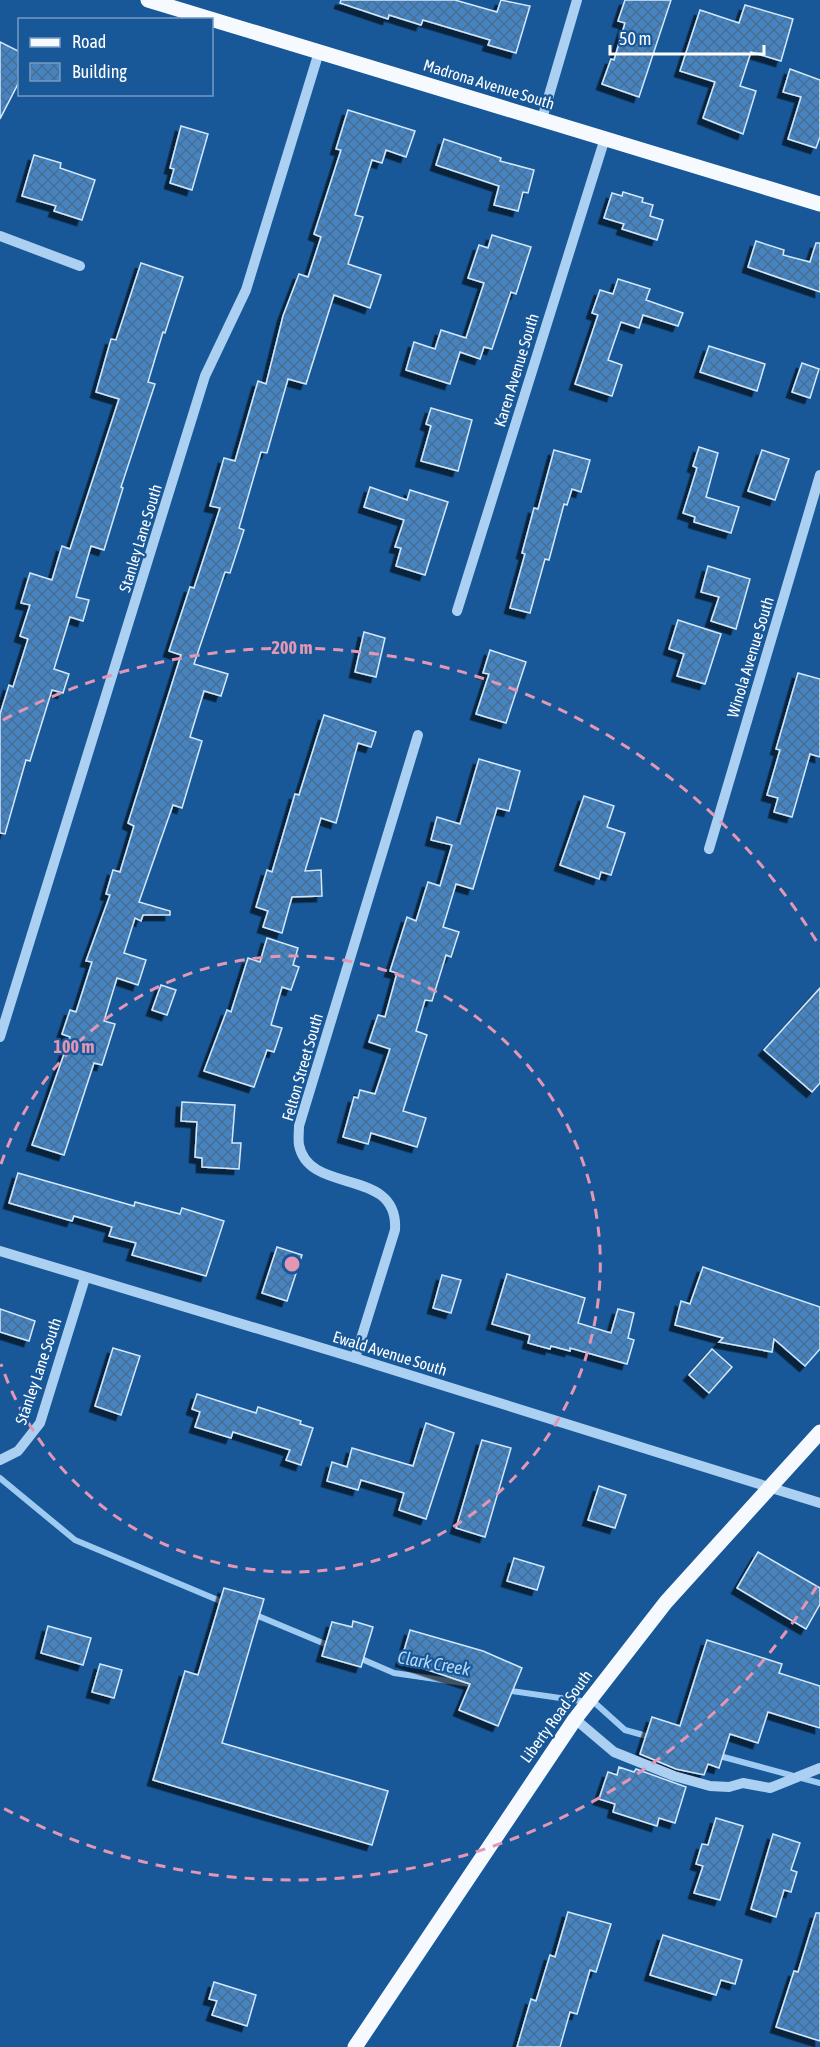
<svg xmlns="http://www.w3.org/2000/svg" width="820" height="2047" font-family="'Asap Condensed',sans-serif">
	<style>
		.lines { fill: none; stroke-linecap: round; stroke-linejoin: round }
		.stream { stroke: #9fcbf3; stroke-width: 6 }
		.building { fill: url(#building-cross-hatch); stroke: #d3e8fc; stroke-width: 1.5; filter: url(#shadow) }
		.minor { stroke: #acd0f1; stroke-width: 10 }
		.major { stroke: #f6faff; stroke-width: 15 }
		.ring { fill: none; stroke: #e497b5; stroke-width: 3; stroke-dasharray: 10 8 }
		.labels { text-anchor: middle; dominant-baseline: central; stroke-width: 4.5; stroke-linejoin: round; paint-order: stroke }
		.street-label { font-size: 16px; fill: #fff; stroke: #185898 }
		.water-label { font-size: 18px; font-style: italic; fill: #b9d9f8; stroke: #185898 }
		.centre { fill: #e497b5; stroke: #185898; stroke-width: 3 }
		.ring-label { font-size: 18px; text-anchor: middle; font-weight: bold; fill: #e497b5; stroke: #185898; stroke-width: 4.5; stroke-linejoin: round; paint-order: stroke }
	</style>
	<defs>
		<pattern id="building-cross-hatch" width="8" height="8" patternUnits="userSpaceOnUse" patternTransform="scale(1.5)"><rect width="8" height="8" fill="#4584c1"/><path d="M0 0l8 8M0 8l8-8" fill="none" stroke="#486e92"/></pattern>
		<filter id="shadow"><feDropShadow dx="-5.5" dy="5.5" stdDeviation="0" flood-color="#0009"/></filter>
	</defs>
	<rect width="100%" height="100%" fill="#185898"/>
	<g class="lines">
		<!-- stream -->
		<g class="stream">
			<polyline points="0,1478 75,1540 225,1603"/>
			<polyline points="251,1613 330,1646"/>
			<polyline points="357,1657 394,1673 477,1685"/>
			<polyline points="505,1690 595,1703 625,1730 654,1738"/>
			<polyline points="716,1755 820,1783"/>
		</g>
	</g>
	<!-- building -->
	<g class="building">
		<polygon points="341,0 455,0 497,12 501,0 530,6 516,53 488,45 490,40 423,20 421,25 389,15 388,19 340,3"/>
		<polygon points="625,0 671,0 639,97 602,84 611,59 614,60 625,23 618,21"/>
		<polygon points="745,5 793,19 781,61 751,52 740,86 756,91 743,134 703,118 715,82 680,71 700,10 739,23"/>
		<polygon points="0,42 20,52 20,80 0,119"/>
		<polygon points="790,69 820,80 820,137 816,148 788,139 801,97 783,92"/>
		<polygon points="348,110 415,131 406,157 386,150 382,163 372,160 355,215 363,217 348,264 381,275 370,308 334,295 306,384 288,379 267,453 261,452 239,528 244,530 230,573 225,572 194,664 228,674 221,696 204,691 190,737 202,741 182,808 173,805 139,902 170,911 170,915 143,915 141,921 135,918 124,953 146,960 138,985 117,978 104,1021 115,1024 102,1065 94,1063 64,1155 32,1145 70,1037 62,1034 70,1010 76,1012 92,962 86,961 110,895 106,894 113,870 120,872 134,826 128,823 181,655 169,651 190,587 194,588 220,508 210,506 224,458 235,461 258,381 266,384 283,316 299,274 308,277 321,237 314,234 341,150 336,149"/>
		<polygon points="181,126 208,134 192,190 170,183 174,169 170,168"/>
		<polygon points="444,139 501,158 500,161 534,170 528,193 523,192 518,211 494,205 499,186 436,165"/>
		<polygon points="34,155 61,163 60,168 95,180 82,220 54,211 56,206 22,196"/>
		<polygon points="623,192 643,198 642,202 653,205 650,216 663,220 657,240 622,229 624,224 604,218 612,193 622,196"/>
		<polygon points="492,235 531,247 516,294 511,292 492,349 484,347 480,359 460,352 450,384 406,370 414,342 435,349 441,330 466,338 484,283 468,278 479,245 488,248"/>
		<polygon points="756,241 784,250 783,255 810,262 816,243 820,243 820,292 748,267"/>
		<polygon points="141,263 183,277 165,333 163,332 148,382 155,384 121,487 123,488 104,550 91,546 76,597 89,600 83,621 70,617 54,669 69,674 63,693 52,690 30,761 26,760 5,834 0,833 0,714 9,685 13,687 28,639 20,636 30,605 21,603 30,573 52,580 62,546 70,549 119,399 96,392 111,339 116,340"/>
		<polygon points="618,279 650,289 646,300 683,313 678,326 643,315 639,328 621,322 608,360 622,365 612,396 575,384 598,315 592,313 600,290 613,294"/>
		<polygon points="709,346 765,364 757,391 700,372"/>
		<polygon points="802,363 819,369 810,398 792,392"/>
		<polygon points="431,408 472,420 458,471 421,461 431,426 426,424"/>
		<polygon points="699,447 718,453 706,497 739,507 731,533 694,522 695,517 683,513 697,468 693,466"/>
		<polygon points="554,450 590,460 581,492 572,489 567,505 564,504 549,560 545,559 530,613 510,608 525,554 522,553 534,508 538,509"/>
		<polygon points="762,450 789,459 775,500 748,491"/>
		<polygon points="370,487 407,500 410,490 448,502 425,575 396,566 401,548 395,547 404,520 364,507"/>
		<polygon points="708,566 750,579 736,629 711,621 719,597 701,592"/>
		<polygon points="678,620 721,634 705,684 677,676 684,654 669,649"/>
		<polygon points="364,632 385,638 376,677 355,672"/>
		<polygon points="490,650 526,662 506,723 476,714 489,674 483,673"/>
		<polygon points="798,673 820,679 820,757 810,754 792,817 774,812 778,798 767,795 780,750 776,749"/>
		<polygon points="324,715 376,732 371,747 358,743 336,823 321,818 305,871 321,870 322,896 292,897 282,933 263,927 268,911 256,907 267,870 272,872 295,794 299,795"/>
		<polygon points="479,759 520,771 509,811 497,808 473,889 456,884 443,927 459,932 451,957 446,955 432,1001 425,1000 416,1031 427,1035 403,1111 426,1118 417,1147 371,1133 368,1144 343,1137 354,1097 358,1098 360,1090 375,1094 390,1049 369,1042 378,1015 385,1017 397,973 390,971 407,917 416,921 428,882 440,886 452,845 431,840 437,817 460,824"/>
		<polygon points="584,796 614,806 607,827 625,833 611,875 601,872 599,879 560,865"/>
		<polygon points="267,938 298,948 293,965 299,967 291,990 282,987 271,1025 282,1028 274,1052 267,1050 254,1087 204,1071 227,1010 231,1012 248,958 260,962"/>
		<polygon points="161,985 176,990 167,1015 152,1010"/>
		<polygon points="820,988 820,1083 812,1092 764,1050"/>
		<polygon points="182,1102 235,1105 232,1143 241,1143 239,1169 202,1167 202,1158 195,1157 197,1122 181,1121"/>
		<polygon points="18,1173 134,1206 135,1202 180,1214 182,1208 224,1221 206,1276 132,1255 136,1243 109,1236 112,1227 74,1216 72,1221 9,1203"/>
		<polygon points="277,1247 302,1255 287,1301 262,1293"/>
		<polygon points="703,1267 820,1307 820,1349 805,1366 774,1339 772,1352 719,1342 723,1338 675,1325 681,1301 690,1304"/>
		<polygon points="507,1274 585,1298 578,1323 611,1333 618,1309 634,1313 628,1338 634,1340 627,1364 570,1348 570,1351 551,1346 550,1349 528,1343 530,1335 492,1324"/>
		<polygon points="442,1275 461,1280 451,1313 433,1308"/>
		<polygon points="0,1309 35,1321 29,1341 0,1332"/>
		<polygon points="113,1348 140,1356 121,1415 95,1406"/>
		<polygon points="712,1349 732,1367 709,1393 689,1375"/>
		<polygon points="197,1394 256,1413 258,1407 301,1421 300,1424 313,1428 301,1465 286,1460 290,1450 233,1432 231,1438 195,1427 200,1412 192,1409"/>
		<polygon points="426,1423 454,1433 426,1519 399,1510 404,1493 361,1480 358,1490 327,1481 332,1462 347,1467 352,1448 413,1466"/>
		<polygon points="482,1440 511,1448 485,1537 456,1528"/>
		<polygon points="599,1486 626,1495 615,1528 588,1520"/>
		<polygon points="758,1552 820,1588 820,1604 806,1629 737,1588"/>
		<polygon points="514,1558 544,1567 537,1590 507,1581"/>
		<polygon points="224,1588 264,1599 222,1743 388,1791 372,1845 153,1780 185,1671 198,1675"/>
		<polygon points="353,1621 373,1627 361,1667 322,1656 332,1622 352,1627"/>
		<polygon points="48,1626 91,1638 83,1665 41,1653"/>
		<polygon points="410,1630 483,1651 522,1668 498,1726 459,1710 470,1684 401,1661"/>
		<polygon points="707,1640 782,1664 779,1673 820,1686 820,1728 768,1712 758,1743 730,1734 719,1768 708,1764 704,1775 676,1769 640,1754 652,1717 680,1726"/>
		<polygon points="100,1664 122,1670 114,1698 92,1692"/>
		<polygon points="619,1767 634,1772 636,1769 686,1787 675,1823 659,1818 657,1826 613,1812 615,1804 599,1799 608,1772 617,1775"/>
		<polygon points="716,1818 743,1826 720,1900 694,1893 703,1866 696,1864 702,1844 708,1845"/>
		<polygon points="773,1834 800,1843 791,1870 797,1872 791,1892 784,1890 776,1917 751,1909"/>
		<polygon points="568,1912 611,1924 596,1972 590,1970 577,2014 570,2012 560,2047 517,2047 531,1999 536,2001 550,1955 555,1957"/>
		<polygon points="816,1913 820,1913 820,2041 776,2027 794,1971 798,1972"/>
		<polygon points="663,1935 742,1960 735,1984 721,1980 716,1995 650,1975"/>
		<polygon points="214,1982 256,1995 247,2026 212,2015 217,2001 209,1999"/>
	</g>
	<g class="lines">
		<!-- minor -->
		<g class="minor">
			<polyline points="542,119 577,0"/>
			<polyline points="0,236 80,266"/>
			<polyline points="457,611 605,138"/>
			<polyline points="709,849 820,475"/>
			<polyline points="0,1037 205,376 246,290 319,52"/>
			<polyline points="0,1251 355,1358 820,1503"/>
			<path d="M355,1358L395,1230C399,1166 309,1196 299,1145C298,1139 299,1132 299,1126L418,735"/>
			<polyline points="0,1460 18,1451 40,1423 85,1278"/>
			<polyline points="575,1719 614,1752 674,1776 710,1786 729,1787 743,1783 770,1788 820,1768"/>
		</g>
		<!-- major -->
		<g class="major">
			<polyline points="148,0 820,204"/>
			<polyline points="355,2047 575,1719 666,1602 820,1432"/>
		</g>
	</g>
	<!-- distance rings -->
	<g class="ring">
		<path d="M1 1164A308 308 0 1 1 1 1364"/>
		<path d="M817 1586A616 616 0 0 1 3 1808M3 720A616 616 0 0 1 817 942"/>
	</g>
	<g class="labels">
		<!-- street labels -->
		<g class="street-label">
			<text transform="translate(489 84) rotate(17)">Madrona Avenue South</text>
			<text transform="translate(516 370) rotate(-73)">Karen Avenue South</text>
			<text transform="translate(140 538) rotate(-73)">Stanley Lane South</text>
			<text transform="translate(750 657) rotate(-73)">Winola Avenue South</text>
			<text transform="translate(302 1067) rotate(-74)">Felton Street South</text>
			<text transform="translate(390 1353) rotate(17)">Ewald Avenue South</text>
			<text transform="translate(38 1371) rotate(-71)">Stanley Lane South</text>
			<text transform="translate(556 1716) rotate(-54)">Liberty Road South</text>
		</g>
		<!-- water labels -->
		<g class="water-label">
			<text transform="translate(434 1663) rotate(10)">Clark Creek</text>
		</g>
	</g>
	<circle cx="292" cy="1264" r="9" class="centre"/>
	<g class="ring-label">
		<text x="292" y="654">200 m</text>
		<text x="74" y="1053">100 m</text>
	</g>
	<!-- legend -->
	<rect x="18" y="18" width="195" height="78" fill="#185898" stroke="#749bc1" stroke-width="1.5"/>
	<rect x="30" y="38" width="30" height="9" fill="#f6faff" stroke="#749bc1" stroke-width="1.5"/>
	<text x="72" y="48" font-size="18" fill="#ffffff">Road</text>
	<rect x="30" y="63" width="30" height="18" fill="url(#building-cross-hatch)" stroke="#749bc1" stroke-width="1.5"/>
	<text x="72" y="78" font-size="18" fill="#ffffff">Building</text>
	<!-- scale -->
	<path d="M610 45v9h154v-9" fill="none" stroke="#ffffff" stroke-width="3"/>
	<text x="619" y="45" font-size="18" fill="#ffffff" stroke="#185898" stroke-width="4.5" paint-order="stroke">50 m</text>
</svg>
